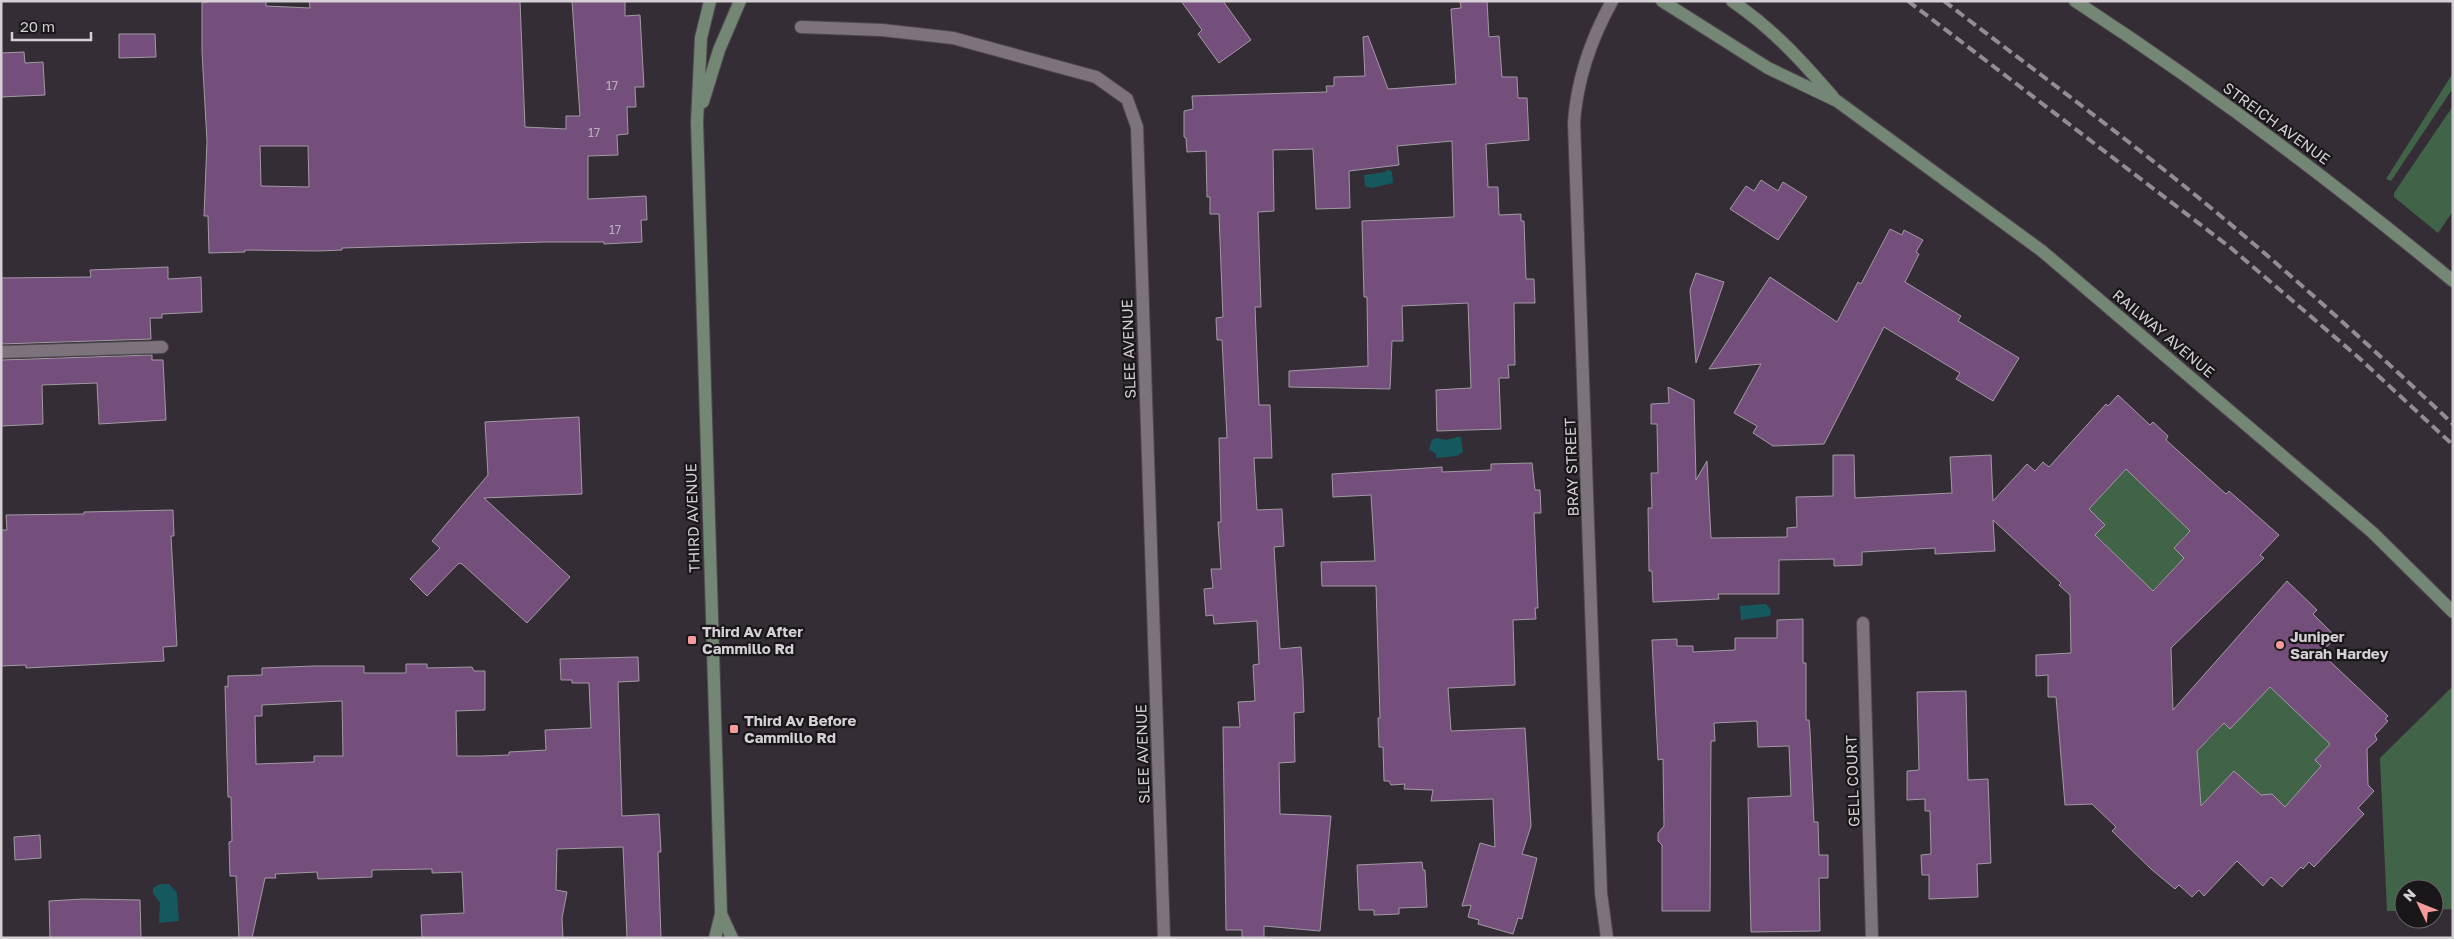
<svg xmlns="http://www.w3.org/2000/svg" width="2454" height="939" font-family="'Golos Text',sans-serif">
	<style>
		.green { fill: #416347 }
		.water { fill: #15595e }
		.building { fill: #744f7b; stroke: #a29aa4; fill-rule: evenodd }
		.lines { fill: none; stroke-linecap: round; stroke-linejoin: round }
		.lane-casing { stroke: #504950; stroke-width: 14 }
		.street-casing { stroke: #504950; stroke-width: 14 }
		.secondary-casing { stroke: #504950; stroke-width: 14 }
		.lane { stroke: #7c737c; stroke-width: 12 }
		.street { stroke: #7c737c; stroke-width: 12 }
		.secondary { stroke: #748674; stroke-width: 12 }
		.rail { stroke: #938c93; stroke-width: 4; stroke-dasharray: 10 5; stroke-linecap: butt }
		.poi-dot { fill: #f59b99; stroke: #1a171a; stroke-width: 2 }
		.labels { text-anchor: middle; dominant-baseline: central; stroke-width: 4.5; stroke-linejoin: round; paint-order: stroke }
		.number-label { font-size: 12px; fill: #bdb0be }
		.street-label { font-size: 15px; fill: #d5d0d5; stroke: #1a171a }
		.poi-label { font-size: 15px; font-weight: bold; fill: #d5d0d5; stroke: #1a171a; text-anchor: start }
	</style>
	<rect width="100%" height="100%" fill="#352d35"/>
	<!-- green -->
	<g class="green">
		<polygon points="2453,73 2453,88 2391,181 2386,179"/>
		<polygon points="2453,106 2453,211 2438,233 2394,197 2394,193"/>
		<polygon points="2135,460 2192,528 2174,548 2184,558 2140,604 2130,569 2102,547 2105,544 2095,535 2105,525 2086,507 2093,504"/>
		<polygon points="2268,684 2339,746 2315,760 2321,766 2288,804 2287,809 2272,794 2261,795 2240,776 2229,777 2205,802 2208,806 2160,829 2200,786 2197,753 2174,732 2192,740 2208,741 2224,723 2230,728"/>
		<polygon points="2453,686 2453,909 2434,910 2434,889 2404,889 2404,911 2387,911 2380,758"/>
	</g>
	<!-- water -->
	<g class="water">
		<polygon points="1387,169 1392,172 1393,183 1372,188 1365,186 1364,175 1386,172"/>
		<polygon points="1457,437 1461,437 1463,452 1457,456 1436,458 1436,454 1429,449 1432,440 1437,438 1446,440"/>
		<polygon points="1766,604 1771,610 1770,616 1741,620 1740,606"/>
		<polygon points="160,884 169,884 177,893 179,921 159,923 160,903 153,893 153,888"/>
	</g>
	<!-- building -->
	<g class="building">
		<path d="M212,1H266V6L310,8L309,1H520L525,127L566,129V116H580L572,1H625V16L640,15L644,87H635L636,107H627L628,134L617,135L618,155L588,156V199L646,196L647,220H641L642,242L604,244V242H544L342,248V250L318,251L245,250V252L209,253L208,216H204L207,141L202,52V3ZM260,146H308L309,187L261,186Z"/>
		<polygon points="1181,1 1223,1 1251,40 1219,63 1198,34 1202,30"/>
		<polygon points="1460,1 1487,1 1489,37 1499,36 1502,77 1517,77 1518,98 1527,98 1529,140 1486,144 1488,187 1498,187 1499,215 1521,214 1521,221 1524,221 1526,279 1534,279 1535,303 1514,303 1515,365 1508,365 1509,378 1499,378 1501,429 1437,431 1436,390 1471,388 1468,303 1402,306 1403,341 1392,341 1390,389 1289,387 1289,371 1368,366 1367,297 1364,297 1362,221 1454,217 1452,141 1397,146 1399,165 1349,171 1350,208 1316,209 1313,149 1273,150 1274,211 1258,212 1261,307 1255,307 1259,405 1270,405 1272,458 1254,458 1257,510 1282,509 1284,546 1274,547 1280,649 1301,647 1303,680 1304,712 1294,713 1295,762 1279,763 1280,814 1331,816 1320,931 1264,926 1264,938 1242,938 1242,930 1226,930 1223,727 1240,727 1238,702 1255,701 1253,665 1259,664 1257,621 1214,624 1213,615 1206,616 1204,589 1213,588 1211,569 1221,569 1218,522 1221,522 1219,438 1227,438 1222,340 1217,340 1216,318 1223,317 1219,214 1210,214 1210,197 1207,197 1206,151 1187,152 1186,138 1184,137 1184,111 1193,109 1192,96 1327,92 1326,86 1334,86 1334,77 1365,76 1363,37 1368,36 1388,89 1456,84 1451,9 1461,8"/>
		<polygon points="119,34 155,34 156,57 119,58"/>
		<polygon points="24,52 25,63 43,62 45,95 1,97 1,53"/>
		<polygon points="1761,180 1778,191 1783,182 1807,197 1778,240 1730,209 1746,186 1754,191"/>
		<polygon points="1890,229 1902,235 1904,230 1923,240 1916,252 1919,254 1905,282 1961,316 1958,321 2019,358 1993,401 1956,379 1960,373 1884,327 1824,444 1773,446 1753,433 1757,426 1734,413 1761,364 1709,369 1770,277 1837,322 1858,282 1861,284"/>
		<polygon points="168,267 168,279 201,277 202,312 162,314 162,318 150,318 151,339 1,344 1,278 91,277 90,270"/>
		<polygon points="1696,273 1724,282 1696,363 1690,290"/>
		<polygon points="152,355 152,360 163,360 166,420 99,424 97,383 42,385 43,424 1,426 1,360"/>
		<path d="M1668,387L1694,400L1696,480L1707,461L1711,538L1787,537V528L1797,527L1796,497L1833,496V455H1854L1855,498L1952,493L1950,457L1991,455L1993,501L2027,464L2035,471L2043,462L2049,467L2106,404L2108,406L2118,395L2150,425L2153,422L2168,436L2166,440L2226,494L2229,491L2279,535L2260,555L2264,558L2171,648L2173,710L2287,581L2317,610L2313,614L2336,637L2321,653L2388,716L2385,719L2388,721L2375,735L2377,740L2367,749L2368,785L2374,791L2358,808L2364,814L2314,867L2309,862L2303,869L2301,867L2282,887L2271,877L2263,886L2237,861L2204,896L2199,890L2192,897L2179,885L2175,889L2151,869L2112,831L2116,827L2092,804L2065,805L2056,697H2048V675L2036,676V655L2071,653L2070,595L2059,585L2061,583L1993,520L1995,551L1935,554V548L1862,552V565L1834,566V559L1779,560V594H1718L1719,599L1653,602L1652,571H1649L1648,508H1652L1651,473H1658L1657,424H1651V404L1669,403ZM2126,469L2190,531L2174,548L2184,558L2153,591L2095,535L2105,525L2089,509ZM2270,687L2330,744L2315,760L2321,766L2285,807L2272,794L2261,795L2234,771L2201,806L2197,751L2224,723L2230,729Z"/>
		<polygon points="579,417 582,494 484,498 570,577 527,623 462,564 459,563 427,596 410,579 440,548 432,541 488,475 485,422"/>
		<polygon points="1532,463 1535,490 1540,490 1541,513 1534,513 1538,608 1535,608 1536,619 1513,620 1515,685 1448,688 1451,731 1525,728 1531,826 1522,854 1537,858 1522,919 1518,918 1513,934 1478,924 1479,920 1468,917 1471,905 1462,906 1480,843 1495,847 1493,799 1431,801 1433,790 1404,789 1405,784 1391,785 1389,781 1384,781 1383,747 1379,747 1378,718 1380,718 1376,586 1322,586 1321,562 1375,561 1371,495 1333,497 1332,474 1442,467 1442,472 1491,470 1491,464"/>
		<polygon points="173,510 174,536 171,536 177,646 163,647 164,661 26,668 26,665 1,666 1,530 7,530 6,515 84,514 84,512"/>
		<polygon points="1803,619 1803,663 1806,663 1806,720 1809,720 1810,731 1814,822 1818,822 1819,855 1828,855 1828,878 1819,878 1820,931 1751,932 1748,798 1791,796 1789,746 1758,747 1757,721 1714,723 1715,741 1711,741 1710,911 1662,911 1662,845 1658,841 1658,833 1664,826 1663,759 1658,760 1652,640 1677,639 1677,646 1693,646 1693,652 1735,650 1735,638 1777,638 1777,620"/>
		<path d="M638,657L639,681L618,682L622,816L659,814L661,852H658L661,938H627L623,847L557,849L556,890L567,892L562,918L563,938H422L421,915L464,913L462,872L432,873V869L372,870V877L318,879L317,872L275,874L276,878H265L252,938H239L236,876H230L229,842L232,841L231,797H228L225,686L228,687V676L262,675V668L314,666H364V673H406V664H427V668L472,667L474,671H485V710L456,711L457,756H481L509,755V752L546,750L545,730L591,728L589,683H572V680H561L560,659ZM342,701L343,756H314V762L256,764L255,716H262V705Z"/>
		<polygon points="1966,691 1968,780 1988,779 1991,863 1977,864 1978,897 1929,899 1929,875 1922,875 1921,855 1931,854 1930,811 1925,811 1925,799 1907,800 1907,771 1919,770 1917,692"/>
		<polygon points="40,835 41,858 15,860 14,837"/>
		<polygon points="1422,862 1423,870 1425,870 1427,907 1399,908 1399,914 1374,915 1374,910 1359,910 1357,865"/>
		<polygon points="83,899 140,900 141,938 50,938 49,901"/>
	</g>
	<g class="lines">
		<!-- lane casing -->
		<g class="lane-casing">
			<polyline id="lane" points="1,352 162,347"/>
		</g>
		<!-- street casing -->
		<g class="street-casing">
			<g id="street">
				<polyline points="801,27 882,30 953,38 1096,77 1127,99 1137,127 1164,938"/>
				<polyline points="1863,623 1872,938"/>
				<path d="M1607,938L1601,893L1574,122C1577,80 1591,39 1612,1"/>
			</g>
		</g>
		<!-- secondary casing -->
		<g class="secondary-casing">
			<g id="secondary">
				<polyline points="710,1 701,38 697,122 721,914 715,938"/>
				<polyline points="1662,1 1768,68 1837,101 2042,251 2372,532 2453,612"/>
				<path d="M1732,1C1773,29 1801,60 1833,97"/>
				<path d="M2075,1C2207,87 2332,181 2453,281"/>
				<polyline points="703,102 719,50 740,1"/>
				<polyline points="721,914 732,938"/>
			</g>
		</g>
		<!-- lane -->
		<use href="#lane" class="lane"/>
		<!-- street -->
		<use href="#street" class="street"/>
		<!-- secondary -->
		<use href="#secondary" class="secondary"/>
		<!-- rail -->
		<g class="rail">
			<polyline points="1908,1 2231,248 2358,357 2453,445"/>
			<path d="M1944,1C2044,78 2146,152 2242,234C2314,295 2384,359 2453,424"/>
		</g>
	</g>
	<!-- markers -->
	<g class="poi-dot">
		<rect x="687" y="635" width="10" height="10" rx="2.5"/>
		<circle cx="2280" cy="645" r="5"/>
		<rect x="729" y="724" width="10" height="10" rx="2.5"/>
	</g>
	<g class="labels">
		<!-- number labels -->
		<g class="number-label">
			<text x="612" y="85">17</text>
			<text x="594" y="132">17</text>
			<text x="615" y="229">17</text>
		</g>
		<!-- street labels -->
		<g class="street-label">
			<text transform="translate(2277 123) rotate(36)">STREICH AVENUE</text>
			<text transform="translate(2164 333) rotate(40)">RAILWAY AVENUE</text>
			<text transform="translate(1128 349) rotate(-92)">SLEE AVENUE</text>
			<text transform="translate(1571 467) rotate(-92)">BRAY STREET</text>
			<text transform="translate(692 518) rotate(-92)">THIRD AVENUE</text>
			<text transform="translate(1142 754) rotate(-92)">SLEE AVENUE</text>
			<text transform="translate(1852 781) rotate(-92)">GELL COURT</text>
		</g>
		<!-- poi labels -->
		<g class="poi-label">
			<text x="702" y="631">Third Av After<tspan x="702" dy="17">Cammillo Rd</tspan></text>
			<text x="2290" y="636">Juniper<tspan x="2290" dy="17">Sarah Hardey</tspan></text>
			<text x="744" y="720">Third Av Before<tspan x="744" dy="17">Cammillo Rd</tspan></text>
		</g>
	</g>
	<!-- border -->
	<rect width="2454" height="939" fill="none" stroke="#d5d0d5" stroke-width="5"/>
	<!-- north arrow -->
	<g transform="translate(2419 904) rotate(313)"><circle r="24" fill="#1a171a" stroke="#656165"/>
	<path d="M0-4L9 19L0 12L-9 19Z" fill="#f59b99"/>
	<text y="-8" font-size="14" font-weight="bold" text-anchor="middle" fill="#d5d0d5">N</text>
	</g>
	<!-- scale -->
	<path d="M12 32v8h79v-8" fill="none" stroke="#d5d0d5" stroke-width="2.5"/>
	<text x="20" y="32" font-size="15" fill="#d5d0d5" stroke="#1a171a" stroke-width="4" paint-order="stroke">20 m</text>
</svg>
